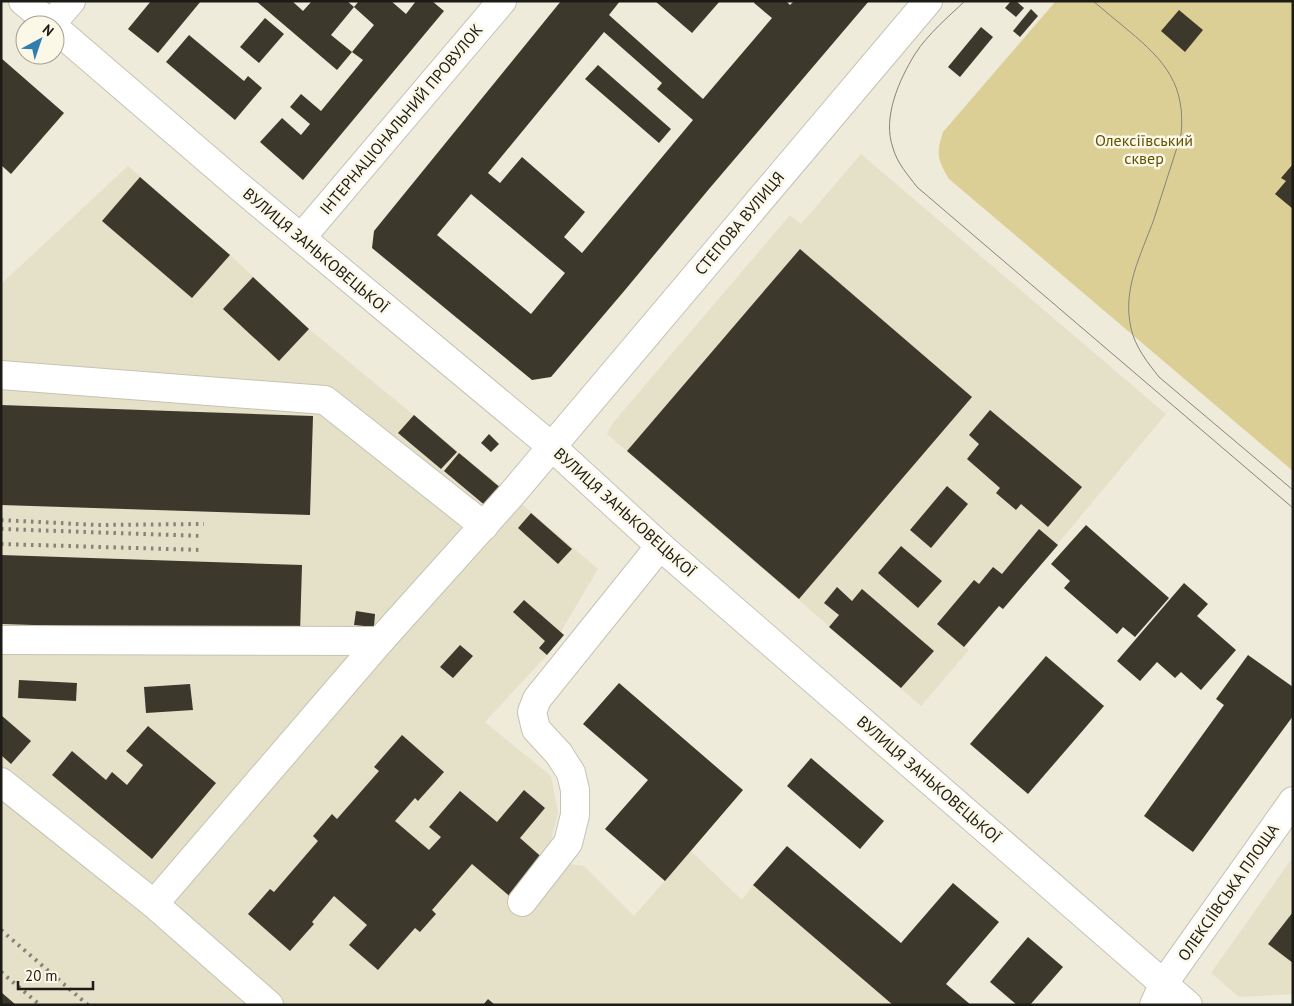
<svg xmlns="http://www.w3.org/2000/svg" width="1294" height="1006" font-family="'PT Sans',sans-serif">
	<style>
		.built { fill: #e5e0c8 }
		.green { fill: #dccf96 }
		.building { fill: #3c392c; fill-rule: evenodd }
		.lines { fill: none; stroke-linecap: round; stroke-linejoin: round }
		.minor-casing { stroke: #c7c3b3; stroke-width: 30 }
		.minor { stroke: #fff; stroke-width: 28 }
		.tram { stroke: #868479; stroke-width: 1 }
		.rail { stroke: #868479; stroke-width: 4; stroke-dasharray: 2.5 5; stroke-linecap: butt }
		.labels { text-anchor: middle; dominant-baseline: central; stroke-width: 5; stroke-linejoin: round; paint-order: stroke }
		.street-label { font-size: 16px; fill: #1d1b16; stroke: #fcf8e8 }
		.park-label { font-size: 16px; fill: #615204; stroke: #fcf8e8 }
	</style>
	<rect width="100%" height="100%" fill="#eeebdb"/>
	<!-- built -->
	<g class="built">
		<polygon points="861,154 1166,414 1003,609 999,606 965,647 969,650 921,706 607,434 612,424 790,215 801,224"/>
		<polygon points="128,166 230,255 309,329 511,495 598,569 547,655 485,722 551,776 558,812 546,861 584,866 634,916 691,851 742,900 753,885 893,1005 1,1005 1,284"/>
		<polygon points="1293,857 1293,994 1239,997 1211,973"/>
	</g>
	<!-- green -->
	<path class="green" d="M1056,1H1293V471L949,179C937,159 936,154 943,132Z"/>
	<!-- building -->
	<g class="building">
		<polygon points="151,1 201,1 158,53 128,29"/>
		<path d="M256,1H292L303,11L312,1H347L354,7L359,1H391L406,14L416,1H432L444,11L303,180L260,142L282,118L301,135L310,124L290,107L301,94L321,111L363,60L352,52L337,70ZM354,7L374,25L352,52L331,35Z"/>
		<path d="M561,1H620L609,15L703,99L772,18L754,3L755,1H786L790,5L794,1H869L709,189L625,290L551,377L532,380L372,248L374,231ZM604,32L662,83L657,89L693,120L582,253L564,237L585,212L522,157L500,183L488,173ZM471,194L565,273L531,314L437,235Z"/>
		<polygon points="655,1 720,1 692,33"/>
		<polygon points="1011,1 1016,1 1024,8 1016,17 1005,8"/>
		<polygon points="1031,9 1038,16 1020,37 1013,31"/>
		<polygon points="1179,10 1203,30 1185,52 1161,31"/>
		<polygon points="265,18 284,34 259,63 240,47"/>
		<polygon points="981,27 993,37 960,77 948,67"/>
		<polygon points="189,35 244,81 248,76 262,88 235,120 166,62"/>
		<polygon points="1,58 64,113 11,174 1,165"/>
		<polygon points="598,65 671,129 659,143 585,79"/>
		<polygon points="1293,164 1293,209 1275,194 1286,181 1281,178"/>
		<polygon points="140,177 230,255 192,298 102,221"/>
		<polygon points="800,249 972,397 799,599 627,451"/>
		<polygon points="253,277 309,329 279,361 223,309"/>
		<polygon points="1,405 313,416 310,515 1,505"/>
		<polygon points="990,410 1082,487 1048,527 1021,504 1016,510 996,493 1000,488 967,459 979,444 969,435"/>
		<polygon points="414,415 457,452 441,469 398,433"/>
		<polygon points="489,434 499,444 491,452 481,443"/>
		<polygon points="459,453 502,489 487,507 444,471"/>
		<polygon points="947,486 968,504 931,548 910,530"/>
		<polygon points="531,513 572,549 558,564 518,528"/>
		<polygon points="1086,525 1169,598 1135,637 1123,627 1117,634 1064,588 1070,581 1051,564"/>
		<polygon points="1039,529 1058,545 1003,609 999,606 964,647 937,624 974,580 979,584 993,567 1002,574"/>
		<polygon points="901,546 942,581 918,608 878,573"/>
		<polygon points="1,555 302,565 300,633 1,624"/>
		<polygon points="1184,583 1208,604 1197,616 1236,650 1201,690 1181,672 1175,678 1157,662 1140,681 1117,661"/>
		<polygon points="837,587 852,601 862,589 934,651 901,688 829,627 839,615 824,603"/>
		<polygon points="524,600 564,635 547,655 539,648 545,641 513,612"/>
		<polygon points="356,611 375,614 374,627 354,625"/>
		<polygon points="460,645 473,656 453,678 440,667"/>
		<polygon points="1248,655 1293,687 1293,716 1193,852 1144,816 1224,705 1216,699"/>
		<polygon points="1046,656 1104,706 1028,794 970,744"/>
		<polygon points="19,680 77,683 76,701 18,698"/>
		<polygon points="619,683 743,790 665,881 605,829 648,780 583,724"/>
		<polygon points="190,684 193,710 146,713 144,687"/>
		<polygon points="1,715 31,741 11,764 1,755"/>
		<polygon points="148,726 216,783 152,859 52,775 72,751 106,780 112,772 127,785 143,765 126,751"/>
		<polygon points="402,735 444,772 418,801 415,798 395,821 429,850 441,837 429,827 460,791 497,822 524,790 545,808 520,838 546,861 513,899 472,864 432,910 436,914 420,932 415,928 378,970 349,945 367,925 334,896 312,922 314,924 290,951 248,914 270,889 274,892 318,841 313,836 332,814 337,819 379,771 374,767"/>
		<polygon points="811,758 884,821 860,849 787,786"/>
		<polygon points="787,846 901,943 953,883 999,922 946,984 971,1005 893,1005 753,885"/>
		<polygon points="1293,912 1293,963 1268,944"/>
		<polygon points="1028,937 1063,967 1030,1005 1017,1005 990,982"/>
		<polygon points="1,992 16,1005 1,1005"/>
		<polygon points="488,999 495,1005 483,1005"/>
	</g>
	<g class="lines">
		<!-- minor casing -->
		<g class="minor-casing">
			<g id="minor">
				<polyline points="23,1 52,25"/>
				<polyline points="51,24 71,1"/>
				<polyline points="55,28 241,188 551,446 660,546 1188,1005"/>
				<polyline points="301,238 502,1"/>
				<polyline points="1,375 325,400 484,526"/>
				<polyline points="1,640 380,641"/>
				<polyline points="1,782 154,904 269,1005"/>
				<polyline points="522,902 568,843 575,815 575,790 571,773 559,754 536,729 532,712 537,699 660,546"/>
				<polyline points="154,904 380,641 511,495 928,1"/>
				<polyline points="1154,1005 1164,983 1293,801"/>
			</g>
		</g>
		<!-- minor -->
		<use href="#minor" class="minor"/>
		<!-- tram -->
		<g class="tram">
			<path d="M965,1C948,17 928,34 915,54C899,80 882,118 893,148C897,163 908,175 917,187L1293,508"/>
			<path d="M1093,1C1105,11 1117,21 1129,31C1165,61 1186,85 1181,135C1172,163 1163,191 1154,219C1141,255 1122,289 1131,328C1135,347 1148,363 1159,377L1293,490"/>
		</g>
		<!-- rail -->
		<g class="rail">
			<polyline points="1,520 97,525 204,524"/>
			<polyline points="1,529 202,536"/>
			<polyline points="1,544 202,550"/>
			<polyline points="1,930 88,1005"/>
			<polyline points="1,972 40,1005"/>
		</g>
	</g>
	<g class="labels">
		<!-- street labels -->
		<g class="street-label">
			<text transform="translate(401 119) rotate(-50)">ІНТЕРНАЦІОНАЛЬНИЙ ПРОВУЛОК</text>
			<text transform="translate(739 223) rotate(-50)">СТЕПОВА ВУЛИЦЯ</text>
			<text transform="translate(316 250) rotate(40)">ВУЛИЦЯ ЗАНЬКОВЕЦЬКОЇ</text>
			<text transform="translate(625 512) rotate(42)">ВУЛИЦЯ ЗАНЬКОВЕЦЬКОЇ</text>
			<text transform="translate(929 779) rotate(41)">ВУЛИЦЯ ЗАНЬКОВЕЦЬКОЇ</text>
			<text transform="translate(1228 892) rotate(-55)">ОЛЕКСІЇВСЬКА ПЛОЩА</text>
		</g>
		<!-- park labels -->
		<g class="park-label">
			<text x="1144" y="140">Олексіївський<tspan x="1144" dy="18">сквер</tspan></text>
		</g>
	</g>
	<!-- border -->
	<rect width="1294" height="1006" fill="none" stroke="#1d1b16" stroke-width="5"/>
	<!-- north arrow -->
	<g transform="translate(40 40) rotate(40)"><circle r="24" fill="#fcf8e8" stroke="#a3a094"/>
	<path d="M0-4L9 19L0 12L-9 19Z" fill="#307daf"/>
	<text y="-8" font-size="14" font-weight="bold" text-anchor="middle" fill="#1d1b16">N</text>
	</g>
	<!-- scale -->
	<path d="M18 981v8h75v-8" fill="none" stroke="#1d1b16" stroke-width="2.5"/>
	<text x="25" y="981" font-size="15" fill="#1d1b16" stroke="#fcf8e8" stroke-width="4" paint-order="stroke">20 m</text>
</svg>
